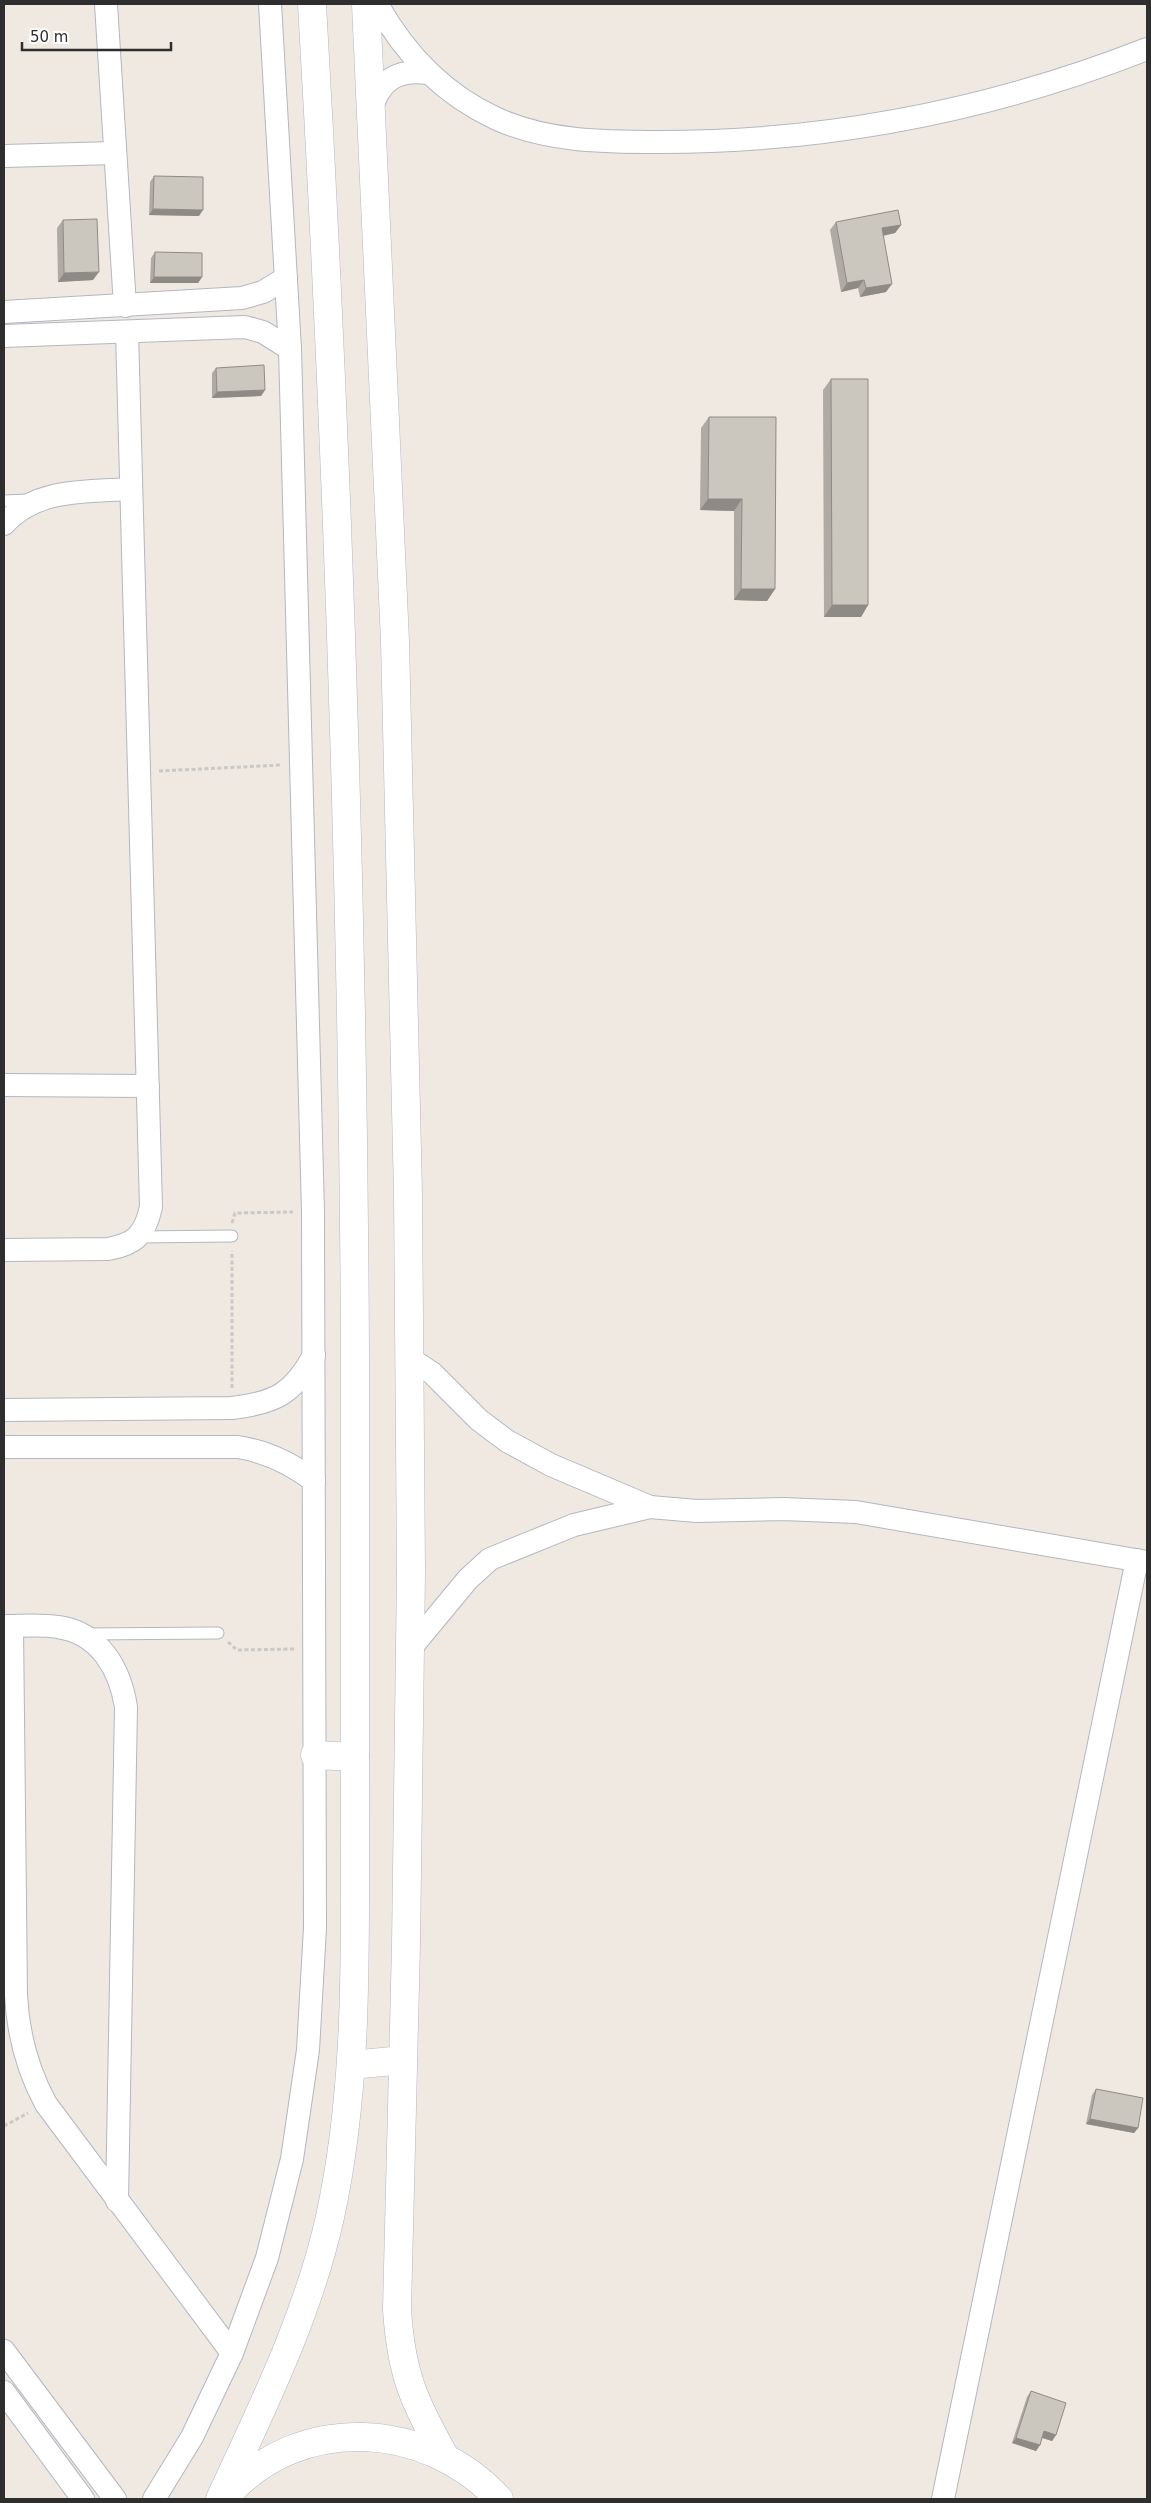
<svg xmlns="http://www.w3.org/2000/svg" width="1151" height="2503" font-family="'DejaVu Sans',sans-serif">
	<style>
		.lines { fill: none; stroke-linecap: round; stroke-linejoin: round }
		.service-casing { stroke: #b4b7c1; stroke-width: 13 }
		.minor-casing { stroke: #b4b7c1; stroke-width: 24 }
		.tertiary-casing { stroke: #b4b7c1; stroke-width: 29 }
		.path { stroke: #c9c9c9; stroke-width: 3; stroke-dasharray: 4 2.5; stroke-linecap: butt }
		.service { stroke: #fff; stroke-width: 11 }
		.minor { stroke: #fff; stroke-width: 22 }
		.tertiary { stroke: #fff; stroke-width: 28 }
		.wall { fill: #afaba4 }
		.shaded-wall { fill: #8e8b86 }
		.building { fill: #cbc7bf; stroke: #8e8b86 }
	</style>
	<rect width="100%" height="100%" fill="#efe9e1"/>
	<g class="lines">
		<!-- service casing -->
		<g class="service-casing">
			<g id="service">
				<polyline points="4,501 29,500"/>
				<polyline points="138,1237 232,1236"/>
				<polyline points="85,1634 218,1633"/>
			</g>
		</g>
		<!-- minor casing -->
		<g class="minor-casing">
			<g id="minor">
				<polyline points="106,4 125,306"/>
				<path d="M377,4C405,54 443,94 495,118C546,142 605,142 660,142C830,142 989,111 1147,49"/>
				<path d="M371,110C380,80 397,69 428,73"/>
				<polyline points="4,156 115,153"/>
				<polyline points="4,312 242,298 263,292 286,278"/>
				<polyline points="4,336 245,327 263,332 290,349"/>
				<path d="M4,524C36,488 86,492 131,489"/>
				<polyline points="4,1085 148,1086"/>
				<path d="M4,1250L108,1249C136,1244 145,1234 151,1207L127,332"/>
				<polyline points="409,1358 432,1373 479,1420 507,1441 551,1465 650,1507"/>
				<path d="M4,1410L232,1408C275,1403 293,1394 314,1355"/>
				<path d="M4,1447H238C268,1452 291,1463 314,1481"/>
				<path d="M4,1626C21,1626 41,1624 58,1627C100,1633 120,1669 126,1707L117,2201"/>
				<path d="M12,1626L16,1995C18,2035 27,2069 46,2104L232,2353"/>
				<polyline points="410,1649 468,1579 490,1559 574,1525 650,1507 697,1511 783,1509 856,1512 1147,1562"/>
				<polyline points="4,2351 115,2499"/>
				<polyline points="4,2392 83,2499"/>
				<polyline points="154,2499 192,2437 232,2353 267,2258 292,2159 308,2050 315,1928 313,1212 290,349 270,4"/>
				<polyline points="943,2499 1137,1560"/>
			</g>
		</g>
		<!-- tertiary casing -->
		<g class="tertiary-casing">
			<g id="tertiary">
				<path d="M366,4L395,641L408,1194L411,1572L406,1945L397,2309C401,2374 414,2402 445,2457"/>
				<polyline points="315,1755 355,1757"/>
				<polyline points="351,2065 403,2060"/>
				<path d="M227,2495C300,2413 427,2421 499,2499"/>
				<path d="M220,2499C262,2408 308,2316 330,2217C358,2089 355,1956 355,1826C356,1670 356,1514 355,1357C353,906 338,455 312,4"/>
			</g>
		</g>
		<!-- path -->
		<g class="path">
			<polyline points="159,771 282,765"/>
			<polyline points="232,1223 235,1213 293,1212"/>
			<polyline points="232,1388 232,1251"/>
			<polyline points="228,1642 237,1650 294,1649"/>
			<polyline points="4,2126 28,2113"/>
		</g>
		<!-- service -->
		<use href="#service" class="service"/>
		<!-- minor -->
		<use href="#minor" class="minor"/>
		<!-- tertiary -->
		<use href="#tertiary" class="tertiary"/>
	</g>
	<!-- wall -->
	<g class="wall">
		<polygon points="154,176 199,216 149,215 150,182"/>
		<polygon points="63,220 93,280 58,282 57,228"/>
		<polygon points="836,222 901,225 895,233 883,236 886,292 860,297 858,288 841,292 830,230"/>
		<polygon points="155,252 202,277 198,283 150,283 151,258"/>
		<polygon points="216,368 265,390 261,396 212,398 212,373"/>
		<polygon points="831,379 868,605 861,617 824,617 823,390"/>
		<polygon points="709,417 776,417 775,589 767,601 734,600 734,511 700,510 701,428"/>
		<polygon points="1096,2089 1138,2128 1134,2133 1086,2124 1092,2095"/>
		<polygon points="1031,2391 1056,2435 1052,2441 1042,2438 1040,2445 1036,2451 1012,2443 1027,2397"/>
	</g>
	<!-- shaded-wall -->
	<g class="shaded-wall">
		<polygon points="153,209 203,210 199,216 149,215"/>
		<polygon points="901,225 895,233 876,237 882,228"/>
		<polygon points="99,272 93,280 58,282 64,273"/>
		<polygon points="154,277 202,277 198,283 150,283"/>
		<polygon points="864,280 858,288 841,292 847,283"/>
		<polygon points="892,284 886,292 860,297 866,288"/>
		<polygon points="265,390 261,396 212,398 217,392"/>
		<polygon points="708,499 742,499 734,511 700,510"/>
		<polygon points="741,589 775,589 767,601 734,600"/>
		<polygon points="832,605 868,605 861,617 824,617"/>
		<polygon points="1090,2119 1138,2128 1134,2133 1086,2124"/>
		<polygon points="1044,2431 1056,2435 1052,2441 1040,2437"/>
		<polygon points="1016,2438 1040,2445 1036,2451 1012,2443"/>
	</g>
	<!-- building -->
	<g class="building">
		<polygon points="154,176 203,177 203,210 153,209"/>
		<polygon points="898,210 901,225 882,228 892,284 866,288 864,280 847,283 836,222"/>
		<polygon points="97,219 99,272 64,273 63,220"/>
		<polygon points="155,252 202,253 202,277 154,277"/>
		<polygon points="264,365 265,390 217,392 216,368"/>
		<polygon points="831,379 868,379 868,605 832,605"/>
		<polygon points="709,417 776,417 775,589 741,589 742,499 708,499"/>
		<polygon points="1096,2089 1143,2098 1138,2128 1090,2119"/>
		<polygon points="1031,2391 1066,2403 1056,2435 1044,2431 1040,2445 1016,2438"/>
	</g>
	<!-- border -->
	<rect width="1151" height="2503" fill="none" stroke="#2e2e2e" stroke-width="10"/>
	<!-- scale -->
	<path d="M22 42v8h149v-8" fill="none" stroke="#2e2e2e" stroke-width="2.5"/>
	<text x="30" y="42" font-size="15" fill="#2e2e2e" stroke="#ffffff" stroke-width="4" paint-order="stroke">50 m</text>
</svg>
